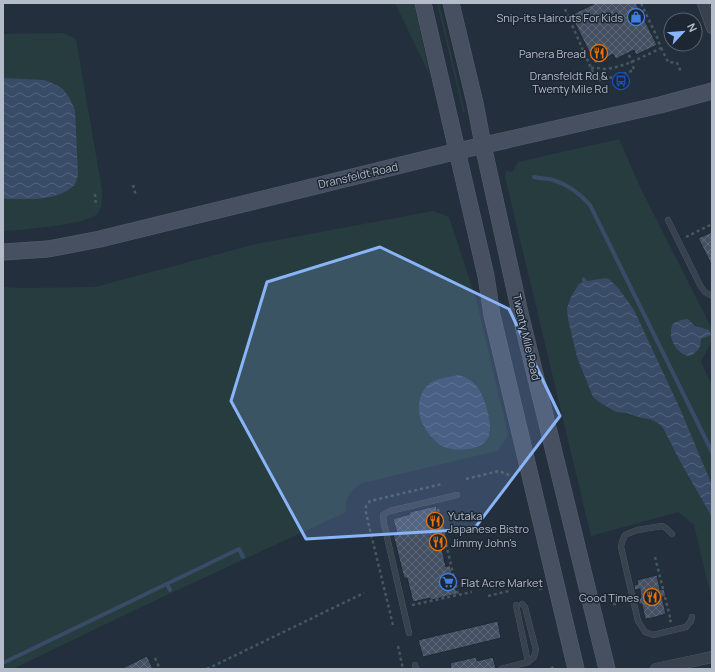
<svg xmlns="http://www.w3.org/2000/svg" width="715" height="672" font-family="Manrope,sans-serif">
	<style>
		.grass { fill: #263c3f }
		.water { fill: url(#water-waves) }
		.lines { fill: none; stroke-linecap: round; stroke-linejoin: round }
		.stream { stroke: #394c67; stroke-width: 4 }
		.building { fill: url(#building-cross-hatch); stroke: #1f2835 }
		.lane-casing { stroke: #565f6c; stroke-width: 6 }
		.street-casing { stroke: #565f6c; stroke-width: 12 }
		.secondary-casing { stroke: #565f6c; stroke-width: 17 }
		.path { stroke: #44595c; stroke-width: 2.5; stroke-dasharray: 3 3; stroke-linecap: butt }
		.lane { stroke: #38414e; stroke-width: 5.5 }
		.street { stroke: #38414e; stroke-width: 11 }
		.secondary { stroke: #465061; stroke-width: 16 }
		.marked { fill: #8ab4f8; fill-opacity: 0.2; stroke: #8ab4f8; stroke-width: 3; stroke-linejoin: round }
		.labels { text-anchor: middle; dominant-baseline: central; stroke-width: 3; stroke-linejoin: round; paint-order: stroke }
		.poi-label { font-size: 11px; fill: #b4bcc9; stroke: #1d2633; text-anchor: end }
		.street-label { font-size: 11px; fill: #b4bcc9; stroke: #1d2633 }
	</style>
	<defs>
		<pattern id="water-waves" width="16" height="10" patternUnits="userSpaceOnUse"><rect width="16" height="10" fill="#394c67"/><path d="M0 5q4-4 8 0t8 0" fill="none" stroke="#53647b"/></pattern>
		<pattern id="building-cross-hatch" width="8" height="8" patternUnits="userSpaceOnUse"><rect width="8" height="8" fill="#455162"/><path d="M0 0l8 8M0 8l8-8" fill="none" stroke="#5d6877"/></pattern>
	</defs>
	<rect width="100%" height="100%" fill="#242f3e"/>
	<!-- grass -->
	<g class="grass">
		<polygon points="395,3 414,3 430,76 398,9"/>
		<polygon points="437,3 439,3 465,112 463,112"/>
		<path d="M63,33L76,39L102,190C102,197 103,208 97,214C87,225 20,230 3,231V34Z"/>
		<polygon points="619,139 641,189 712,329 712,340 701,362 712,385 712,601 694,525 678,512 591,536 505,177 506,171 512,172 518,162"/>
		<path d="M433,211L449,217L476,299L508,434L506,439L497,451L363,483C350,489 345,498 346,512L139,608L13,669H3V287L22,288L95,287L256,244Z"/>
	</g>
	<!-- water -->
	<g class="water">
		<path d="M3,78L44,80L54,84L63,89L69,97L75,110L78,175C77,178 76,182 75,184C60,202 24,199 3,199Z"/>
		<polygon points="584,277 587,281 606,278 610,280 619,289 634,310 681,411 712,485 712,517 681,463 663,428 658,423 650,419 642,418 627,413 616,412 599,402 593,397 577,357 568,319 567,308 571,297 579,284 582,283 582,278"/>
		<path d="M686,319L689,320L695,326L709,330L711,335L701,339C701,348 697,352 690,356C678,356 667,338 672,326C673,322 681,320 686,319Z"/>
		<path d="M458,375C467,377 473,381 478,388C485,398 496,431 486,441C477,451 454,452 442,446C435,442 428,434 424,426C416,413 417,391 432,382C440,378 449,377 458,375Z"/>
	</g>
	<g class="lines">
		<!-- stream -->
		<g class="stream">
			<path d="M534,177C542,179 547,178 553,180C567,184 581,195 590,205L712,452"/>
			<polyline points="167,584 170,590"/>
			<polyline points="3,663 239,549 243,557"/>
		</g>
	</g>
	<!-- building -->
	<g class="building">
		<polygon points="596,3 636,3 657,45 636,55 634,50 616,59 613,54 595,64 571,15"/>
		<polygon points="712,232 712,266 698,238"/>
		<polygon points="436,506 443,534 439,536 446,567 450,565 457,594 431,600 430,598 413,602 407,578 404,578 393,534 397,533 393,519 410,514 410,512"/>
		<polygon points="657,575 660,590 664,589 666,597 662,597 666,614 652,618 645,619 642,604 639,604 638,599 641,598 640,589 635,590 634,585 638,584 637,580"/>
		<polygon points="498,621 501,638 423,657 418,640"/>
		<polygon points="147,656 153,669 121,669"/>
		<polygon points="476,657 477,661 493,657 496,669 446,669 451,668 450,663"/>
	</g>
	<g class="lines">
		<!-- lane casing -->
		<g class="lane-casing">
			<g id="lane">
				<polyline points="668,220 701,287 705,292 712,296"/>
				<polyline points="672,534 666,528 662,526 637,530 625,535 622,542 621,547 638,621 645,632 653,635 686,627 691,621 692,617"/>
				<polyline points="522,604 525,607 536,650 534,657 528,662"/>
				<polyline points="409,633 384,524 383,515 390,511 457,495"/>
				<polyline points="415,665 416,669"/>
				<polyline points="501,669 528,662 516,605"/>
			</g>
		</g>
		<!-- street casing -->
		<g class="street-casing">
			<g id="street">
				<polyline points="703,3 712,28"/>
				<polyline points="656,669 712,657"/>
			</g>
		</g>
		<!-- secondary casing -->
		<g class="secondary-casing">
			<g id="secondary">
				<polyline points="423,3 486,276 492,315 576,669"/>
				<polyline points="451,3 475,103 483,145 520,313 607,669"/>
				<polyline points="3,252 48,249 100,239 458,151 660,105 712,91"/>
			</g>
		</g>
		<!-- path -->
		<g class="path">
			<polyline points="565,9 595,77 599,80 618,76 620,86"/>
			<polyline points="661,48 668,62 677,63 681,72"/>
			<path d="M591,68C596,67 600,69 606,69C626,66 643,57 661,48L657,37L641,3"/>
			<polyline points="618,76 634,70 632,62 628,53"/>
			<polyline points="133,185 136,196"/>
			<polyline points="95,194 96,206"/>
			<polyline points="686,237 712,224"/>
			<polyline points="466,479 499,471 509,475"/>
			<polyline points="438,509 458,595"/>
			<polyline points="655,557 663,589"/>
			<polyline points="526,587 539,584 541,590"/>
			<polyline points="488,596 509,591"/>
			<polyline points="665,597 671,621 669,621"/>
			<polyline points="613,604 618,604 617,599"/>
			<polyline points="412,605 472,592"/>
			<polyline points="393,625 366,513 366,506 370,501 442,484"/>
			<polyline points="398,646 403,669"/>
			<polyline points="155,658 160,669"/>
			<polyline points="207,669 364,593"/>
			<polyline points="551,669 555,665"/>
		</g>
		<!-- lane -->
		<use href="#lane" class="lane"/>
		<!-- street -->
		<use href="#street" class="street"/>
		<!-- secondary -->
		<use href="#secondary" class="secondary"/>
	</g>
	<!-- marked area -->
	<path class="marked" d="M380,247L509,309L560,416L474,529L306,539L231,401L267,282Z"/>
	<!-- icons -->
	<defs>
		<g id="shop-ring" transform="scale(0.9)"><circle r="9.5" fill="#1d2633" stroke="#3f7fe0" stroke-width="1.5"/><path d="M-5-2.5h2.3a2.7 3.5 0 0 1 5.4 0H5L5.5 6h-11ZM-1.5-2.5h3a1.5 2.3 0 0 0-3 0Z" fill="#3f7fe0"/></g>
		<g id="restaurant-ring" transform="scale(0.9)"><circle r="9.5" fill="#1d2633" stroke="#e8710a" stroke-width="1.5"/><path d="M-5-6h1v4h1v-4h1v4h1v-4h1v5L-1.5 .5V6h-2V.5L-5-1ZM5-6V6H3V1.5H1.5Q1.5-4 5-6Z" fill="#e8710a"/></g>
		<g id="bus-ring" transform="scale(0.9)"><circle r="9.5" fill="#1d2633" stroke="#1a4fb4" stroke-width="1.5"/><path d="M-5-6H5V4H4V6H2V4H-2V6H-4V4H-5ZM-3.5-4V0h7V-4ZM-3.5 1.2v1.5H-2V1.2ZM2 1.2v1.5H3.5V1.2Z" fill="#1a4fb4"/></g>
		<g id="supermarket-ring" transform="scale(0.9)"><circle r="9.5" fill="#1d2633" stroke="#3f7fe0" stroke-width="1.5"/><path d="M-6-5.5h2.5l.6 2H6L4.5 2H-2.5L-4.4-4H-6ZM-1.5 3.2a1.3 1.3 0 1 0 .1 0ZM3 3.2a1.3 1.3 0 1 0 .1 0Z" fill="#3f7fe0"/></g>
	</defs>
	<g fill-rule="evenodd">
		<use href="#shop-ring" x="636" y="17"/>
		<use href="#restaurant-ring" x="599" y="53"/>
		<use href="#bus-ring" x="621" y="81"/>
		<use href="#restaurant-ring" x="435" y="521"/>
		<use href="#restaurant-ring" x="438" y="542"/>
		<use href="#supermarket-ring" x="448" y="582"/>
		<use href="#restaurant-ring" x="652" y="597"/>
	</g>
	<g class="labels">
		<!-- poi labels -->
		<g class="poi-label">
			<text x="623" y="17">Snip-its Haircuts For Kids</text>
			<text x="586" y="53">Panera Bread</text>
			<text x="608" y="75">Dransfeldt Rd &amp;<tspan x="608" dy="13">Twenty Mile Rd</tspan></text>
			<text x="448" y="515" text-anchor="start">Yutaka<tspan x="448" dy="13">Japanese Bistro</tspan></text>
			<text x="451" y="542" text-anchor="start">Jimmy John's</text>
			<text x="461" y="582" text-anchor="start">Flat Acre Market</text>
			<text x="639" y="597">Good Times</text>
		</g>
		<!-- street labels -->
		<g class="street-label">
			<text transform="translate(358 175) rotate(-13)">Dransfeldt Road</text>
			<text transform="translate(527 337) rotate(77)">Twenty Mile Road</text>
		</g>
	</g>
	<!-- border -->
	<rect width="715" height="672" fill="none" stroke="#b4bcc9" stroke-width="8"/>
	<!-- north arrow -->
	<g transform="translate(683 32) rotate(64)"><circle r="19" fill="#1d2633" stroke="#59626f"/>
	<path d="M0-3L7 15L0 10L-7 15Z" fill="#8ab4f8"/>
	<text y="-6" font-size="11" font-weight="bold" text-anchor="middle" fill="#b4bcc9">N</text>
	</g>
</svg>
